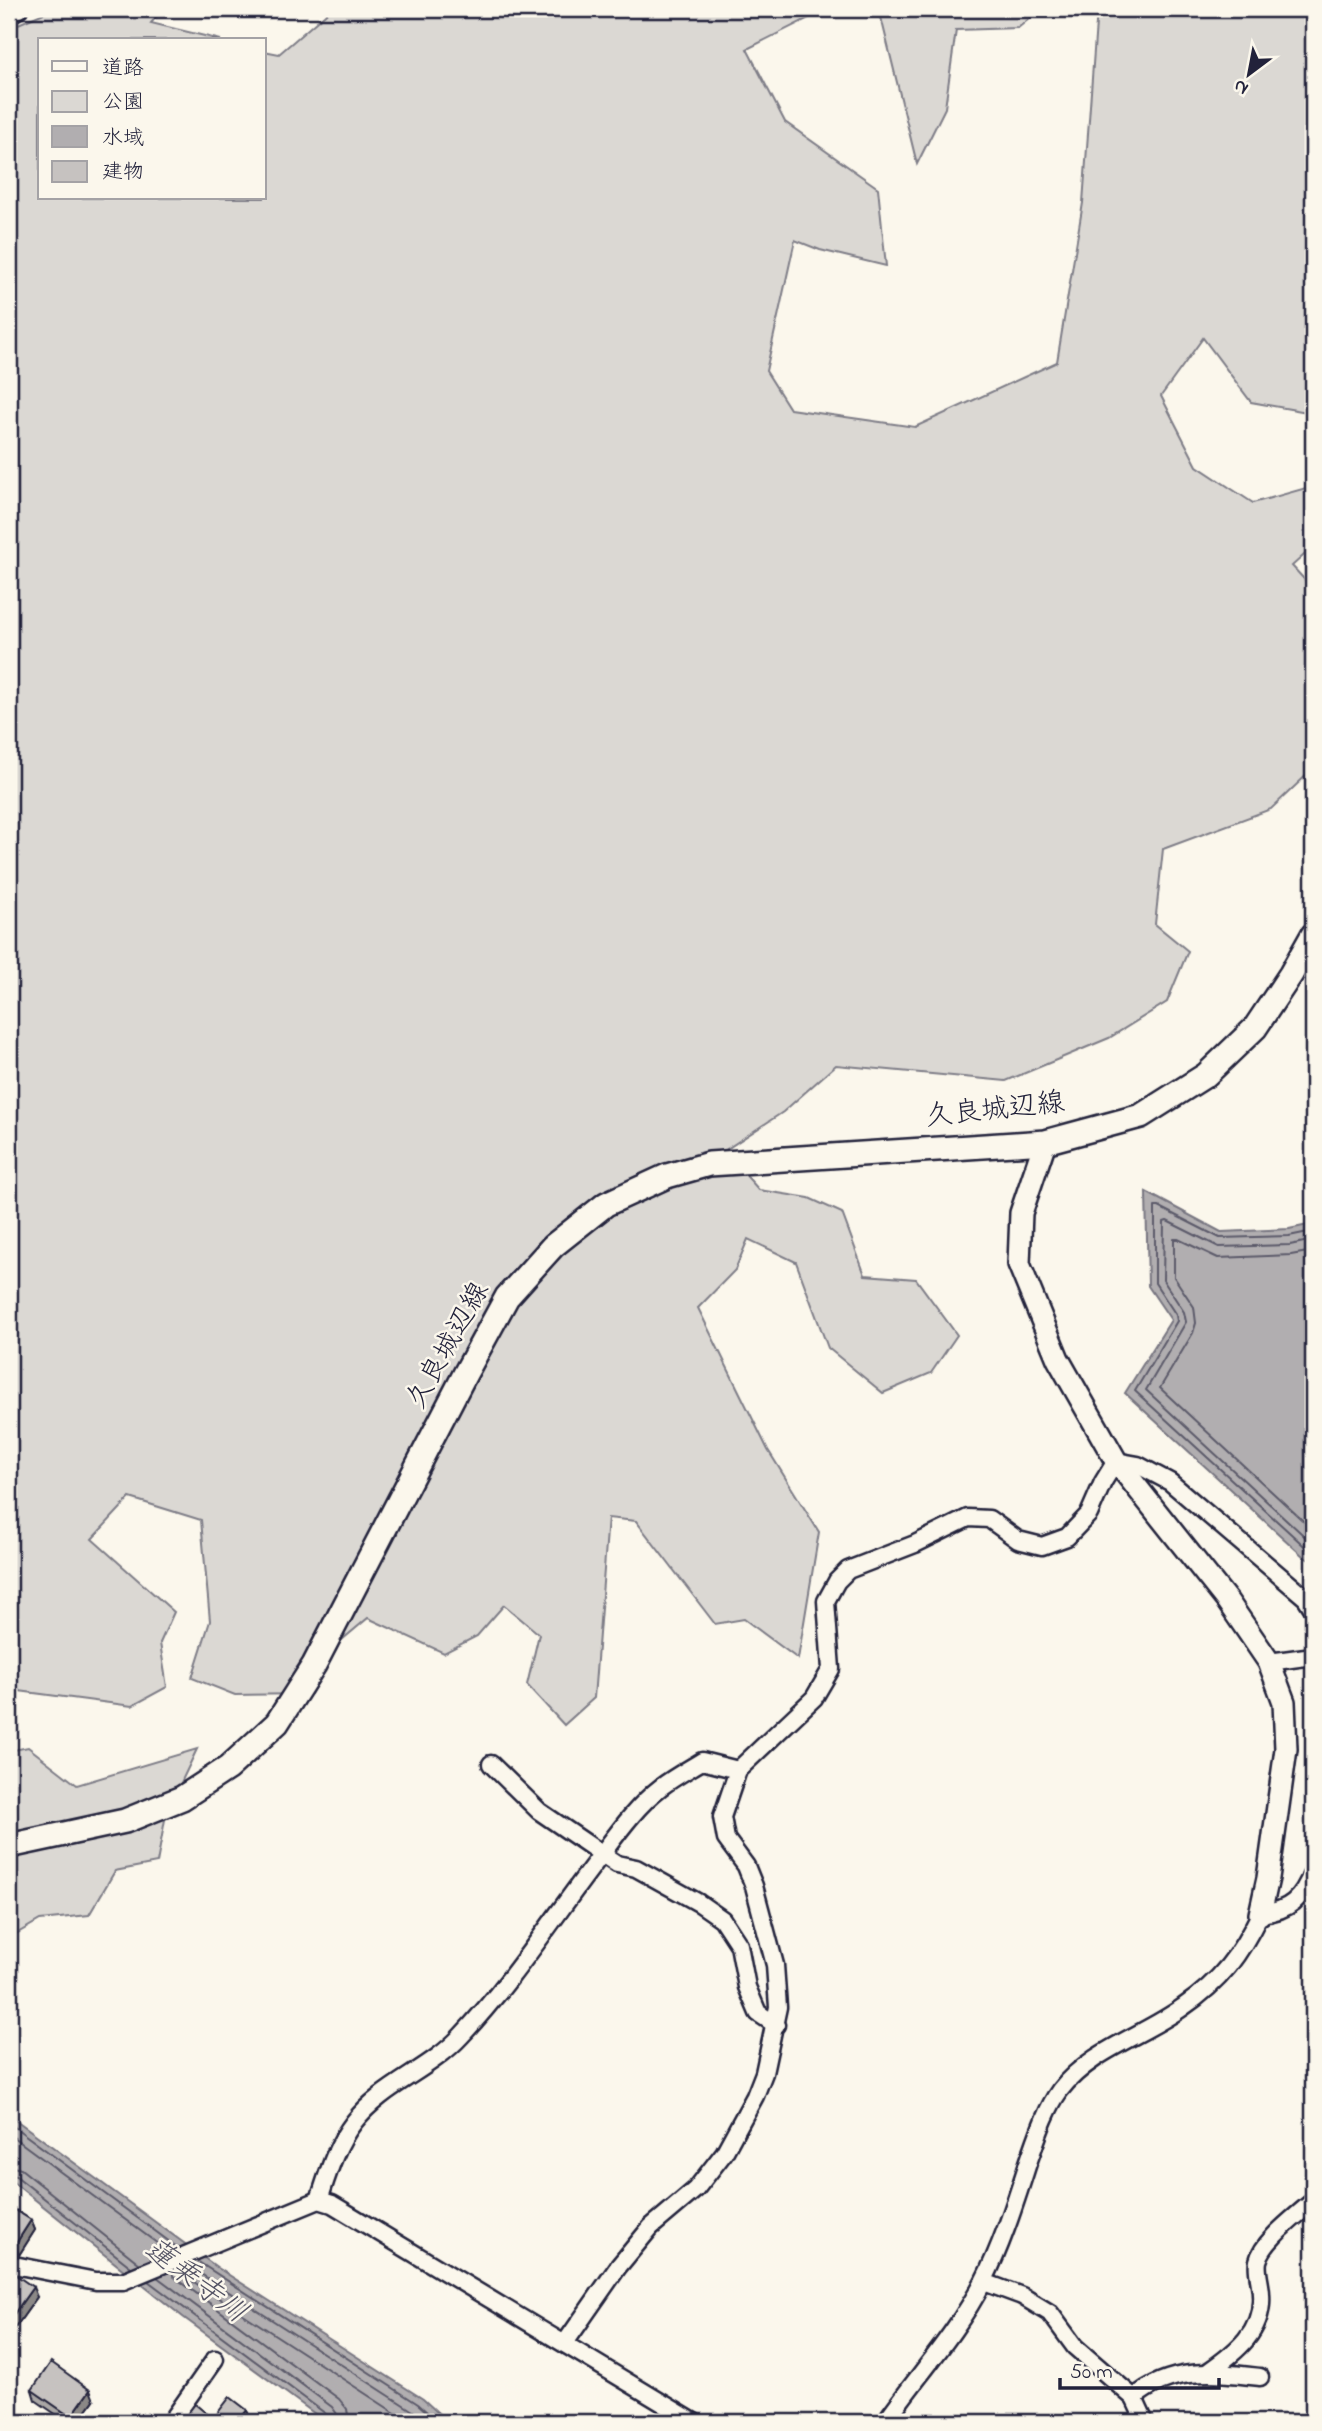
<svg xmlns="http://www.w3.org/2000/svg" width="1322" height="2431" font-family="'Indie Flower','Klee One',sans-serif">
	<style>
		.green { fill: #dbd8d3; stroke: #7e7d87; stroke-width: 2 }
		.water { fill: #b1aeb0; stroke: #787681; stroke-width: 2 }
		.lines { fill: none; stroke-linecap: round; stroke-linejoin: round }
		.shore { stroke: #5b5a6a; stroke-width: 2 }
		.minor-casing { stroke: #22223b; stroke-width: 21 }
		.tertiary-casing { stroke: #22223b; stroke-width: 26 }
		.secondary-casing { stroke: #22223b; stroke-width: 28 }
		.minor { stroke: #fbf7ec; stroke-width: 16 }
		.tertiary { stroke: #fbf7ec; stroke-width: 21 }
		.secondary { stroke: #fbf7ec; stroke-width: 23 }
		.wall { fill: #aaa7a5; stroke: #22223b; stroke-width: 2 }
		.shaded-wall { fill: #8b8886; stroke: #22223b; stroke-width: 2 }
		.building { fill: #c6c2c0; stroke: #22223b; stroke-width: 2 }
		.labels { text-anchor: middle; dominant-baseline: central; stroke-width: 5; stroke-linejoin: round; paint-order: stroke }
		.street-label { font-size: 28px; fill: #22223b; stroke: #fbf7ec }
		.water-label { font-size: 30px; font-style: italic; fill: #545364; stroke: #fbf7ec }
	</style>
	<rect width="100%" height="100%" fill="#fbf7ec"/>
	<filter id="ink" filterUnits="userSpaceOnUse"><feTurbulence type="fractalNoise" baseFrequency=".0143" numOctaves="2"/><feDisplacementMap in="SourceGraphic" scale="14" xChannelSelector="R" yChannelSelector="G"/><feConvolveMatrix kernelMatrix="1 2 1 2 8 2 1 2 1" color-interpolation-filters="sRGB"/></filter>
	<g filter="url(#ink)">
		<!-- green -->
		<g class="green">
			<polygon points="53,9 163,9 151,23 221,40 40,40 40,198 264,198 264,51 279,54 331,9 816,9 819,13 747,49 785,122 878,188 886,266 820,250 795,240 766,371 790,409 915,427 1057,362 1083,203 1097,9 1313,9 1313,413 1251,402 1203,338 1161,396 1197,466 1253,503 1313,486 1313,547 1292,566 1313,589 1313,769 1271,809 1163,849 1155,924 1188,951 1167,1002 1109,1038 1006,1081 836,1065 783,1112 724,1151 759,1190 809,1198 842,1213 865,1275 916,1279 957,1335 931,1373 883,1393 828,1348 796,1262 748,1239 735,1270 698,1308 768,1450 819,1532 798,1659 744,1619 715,1624 636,1521 608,1518 594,1698 564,1725 527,1685 539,1634 504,1605 477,1636 444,1653 368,1618 336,1645 311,1694 235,1695 192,1678 210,1621 201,1520 130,1498 92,1539 174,1612 160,1643 167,1687 132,1706 19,1691 9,1682 9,28"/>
			<polygon points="879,9 1041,9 1018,28 956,30 945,108 917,164"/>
			<polygon points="28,1747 77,1785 197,1749 166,1814 157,1863 115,1871 89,1915 40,1920 9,1938 9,1751"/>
		</g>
		<!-- water -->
		<g class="water">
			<polygon points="1146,1192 1221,1232 1289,1229 1313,1224 1313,1562 1304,1557 1125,1393 1171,1320 1148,1286"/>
			<polygon points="9,2115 218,2268 423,2399 448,2422 326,2422 183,2317 9,2179"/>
		</g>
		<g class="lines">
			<!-- shore -->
			<g class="shore">
				<polyline points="1313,1231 1289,1236 1220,1238 1159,1207 1155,1207 1155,1283 1176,1315 1177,1321 1135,1391 1313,1554"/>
				<polyline points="1313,1240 1290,1245 1219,1247 1167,1221 1164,1222 1163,1280 1184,1312 1186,1322 1146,1390 1313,1544"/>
				<polyline points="1313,1251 1291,1255 1218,1258 1178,1239 1174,1239 1174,1277 1194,1307 1196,1323 1193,1333 1160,1388 1313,1530"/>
				<polyline points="9,2123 178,2248"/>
				<polyline points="9,2134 169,2252"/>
				<polyline points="9,2166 21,2169 140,2264"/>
				<polyline points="9,2175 16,2176 131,2267"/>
				<polyline points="197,2261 418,2404 438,2422"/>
				<polyline points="187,2265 413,2411 425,2422"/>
				<polyline points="157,2277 332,2407 337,2414 338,2422"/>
				<polyline points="148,2281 326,2414 330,2422"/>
				<polyline points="349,2422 347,2409 339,2399 173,2276 173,2271 177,2271 409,2422"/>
			</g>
			<!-- minor casing -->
			<g class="minor-casing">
				<g id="minor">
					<polyline points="9,15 19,9"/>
					<polyline points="1269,1662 1313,1656"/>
					<polyline points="491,1764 539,1811 602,1854 617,1864 636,1868 699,1903 722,1919 739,1945 747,1987 758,2013 776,2025"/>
					<path d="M319,2200C328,2173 336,2145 354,2122C382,2085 430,2070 461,2036C511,1983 551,1921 595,1863C615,1837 635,1807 661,1787C674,1777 689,1769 702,1761L738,1770"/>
					<polyline points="9,2264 96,2281 123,2281 319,2200 332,2204 694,2422"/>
					<polyline points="984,2282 1022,2296 1050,2313 1075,2347 1134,2398 1145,2422"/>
					<polyline points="565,2343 618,2267 651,2227 696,2189 724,2153 755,2096 764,2073 778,2007 775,1965 754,1886 746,1866 726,1839 722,1817 738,1770 814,1698 831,1669 826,1601 837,1581 848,1570 915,1544 968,1518 989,1519 1018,1540 1042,1546 1067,1537 1089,1514 1103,1482 1116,1461 1138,1465 1170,1482 1306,1598 1313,1609"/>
					<path d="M1209,2371C1235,2353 1264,2331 1261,2294C1261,2284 1256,2271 1258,2261C1263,2240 1297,2216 1313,2201"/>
					<path d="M1134,2398C1171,2366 1215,2372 1260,2377"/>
					<polyline points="171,2422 215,2359"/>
					<path d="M885,2422C917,2376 957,2333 983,2282C1002,2245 1015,2203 1028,2163C1037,2138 1045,2111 1060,2090C1091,2050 1143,2036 1183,2007C1221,1981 1240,1955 1260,1914C1290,1911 1302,1899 1313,1871"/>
				</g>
			</g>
			<!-- tertiary casing -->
			<g class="tertiary-casing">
				<polyline id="tertiary" points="1045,1142 1021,1213 1019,1264 1058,1359 1116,1461 1228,1602 1269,1662 1284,1702 1286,1749 1268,1878 1260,1914"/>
			</g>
			<!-- secondary casing -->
			<g class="secondary-casing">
				<polyline id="secondary" points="9,1846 125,1821 182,1798 228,1768 277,1723 314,1665 465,1374 507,1297 553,1246 606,1204 667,1176 709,1164 1045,1142 1141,1116 1206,1075 1255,1028 1291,974 1313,935"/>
			</g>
			<!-- minor -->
			<use href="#minor" class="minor"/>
			<!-- tertiary -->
			<use href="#tertiary" class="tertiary"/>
			<!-- secondary -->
			<use href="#secondary" class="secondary"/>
		</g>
		<!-- wall -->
		<g class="wall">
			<polygon points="9,2206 31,2220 35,2230 19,2255 9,2249"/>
			<polygon points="9,2272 37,2297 15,2328 9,2324"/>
			<polygon points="32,2390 94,2400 78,2422 67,2422 35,2400"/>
		</g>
		<!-- shaded-wall -->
		<g class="shaded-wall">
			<polygon points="31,2220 35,2230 19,2255 15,2245"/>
			<polygon points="33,2287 37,2297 15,2328 11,2318"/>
			<polygon points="90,2390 94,2400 78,2422 72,2422 71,2417"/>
			<polygon points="247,2410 251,2420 250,2422 238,2422"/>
			<polygon points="207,2414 210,2422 201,2422"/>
		</g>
		<!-- building -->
		<g class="building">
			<polygon points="9,2206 31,2220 15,2245 9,2241"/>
			<polygon points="10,2271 33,2287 11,2318 9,2316 9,2272"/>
			<polygon points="51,2362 90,2390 71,2417 32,2390"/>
			<polygon points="230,2397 247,2410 238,2422 218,2422 213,2419"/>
			<polygon points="195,2404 207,2414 201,2422 181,2422"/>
		</g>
	</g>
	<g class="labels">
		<!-- street labels -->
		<g class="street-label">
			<text transform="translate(995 1111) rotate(-6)">久良城辺線</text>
			<text transform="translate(449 1346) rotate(-61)">久良城辺線</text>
		</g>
		<!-- water labels -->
		<g class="water-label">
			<text transform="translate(195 2282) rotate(37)">蓮乗寺川</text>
		</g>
	</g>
	<!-- margin -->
	<rect width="1322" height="2431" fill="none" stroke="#fbf7ec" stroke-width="35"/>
	<rect x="18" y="18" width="1287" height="2396" fill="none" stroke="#22223b" stroke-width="2.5" filter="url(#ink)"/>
	<!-- legend -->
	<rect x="38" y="38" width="228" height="161" fill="#fbf7ec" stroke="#a4a2a5" stroke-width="2"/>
	<rect x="52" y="61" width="35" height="10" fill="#fbf7ec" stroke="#a4a2a5" stroke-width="2"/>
	<text x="102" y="74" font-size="21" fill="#22223b">道路</text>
	<rect x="52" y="91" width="35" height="21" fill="#dbd8d3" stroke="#a4a2a5" stroke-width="2"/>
	<text x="102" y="108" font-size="21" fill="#22223b">公園</text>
	<rect x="52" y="126" width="35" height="21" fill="#b1aeb0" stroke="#a4a2a5" stroke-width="2"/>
	<text x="102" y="144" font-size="21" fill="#22223b">水域</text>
	<rect x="52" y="161" width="35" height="21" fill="#c6c2c0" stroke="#a4a2a5" stroke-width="2"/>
	<text x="102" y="178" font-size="21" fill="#22223b">建物</text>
	<!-- north arrow -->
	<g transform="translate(1249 74) rotate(212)" stroke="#fbf7ec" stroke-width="5" paint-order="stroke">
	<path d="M0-5L12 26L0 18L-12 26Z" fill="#22223b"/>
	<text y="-10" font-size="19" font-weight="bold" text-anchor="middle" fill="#22223b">N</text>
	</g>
	<!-- scale -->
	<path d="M1060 2378v10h159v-10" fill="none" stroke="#22223b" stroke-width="3.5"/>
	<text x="1070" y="2378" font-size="21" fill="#22223b" stroke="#fbf7ec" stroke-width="5" paint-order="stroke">50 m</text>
</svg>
